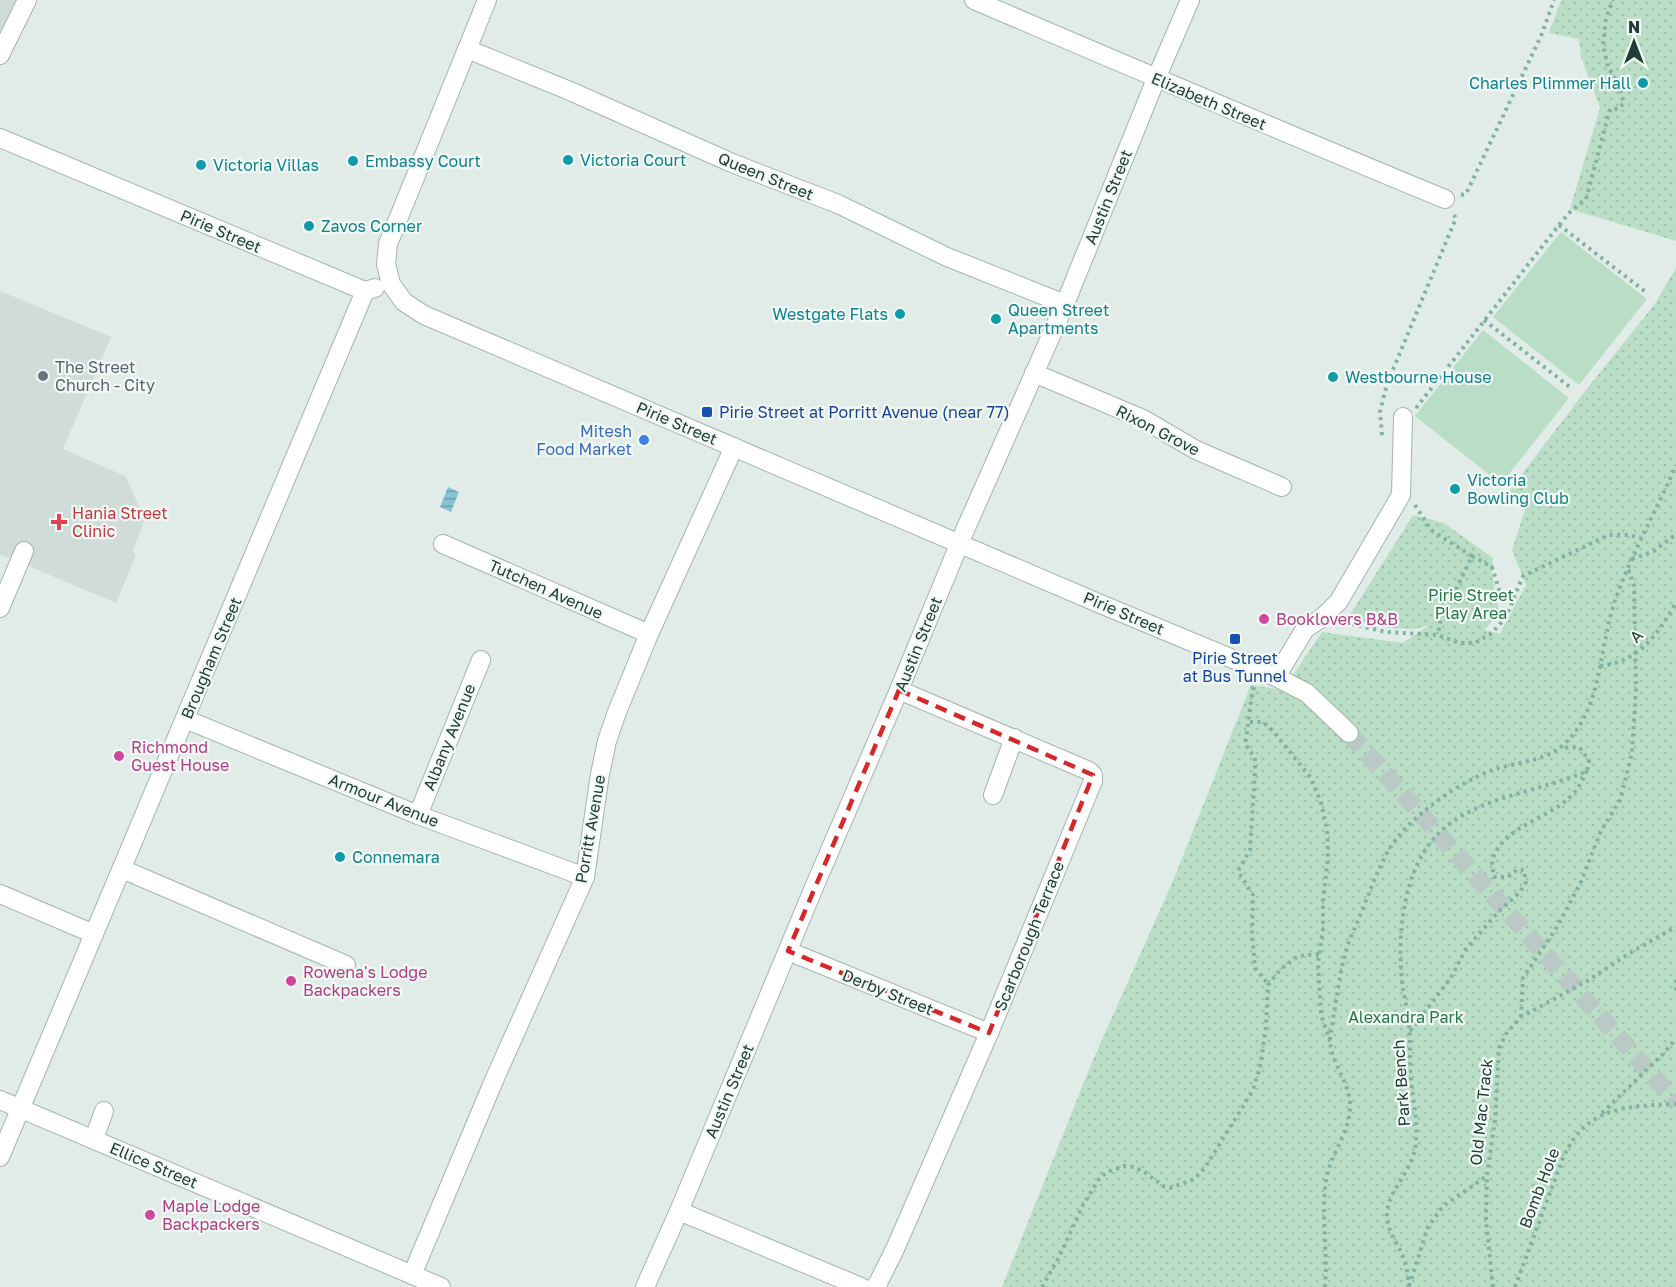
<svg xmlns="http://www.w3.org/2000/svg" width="1676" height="1287" font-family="'Golos Text',sans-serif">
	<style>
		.built { fill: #cfdcd7 }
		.grass { fill: #b9dec5 }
		.park { fill: url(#park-dots) }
		.water { fill: url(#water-rules) }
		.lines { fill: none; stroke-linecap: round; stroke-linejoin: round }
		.minor-tunnel { stroke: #bac9c5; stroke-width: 18; stroke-dasharray: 18 9; stroke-linecap: butt }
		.minor-casing { stroke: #a3b4af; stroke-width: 20 }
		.path { stroke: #80b1a4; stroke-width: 4; stroke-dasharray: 3 4.5; stroke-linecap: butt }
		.minor { stroke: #fff; stroke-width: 18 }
		.marked { fill: none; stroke: #d62828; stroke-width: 4.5; stroke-dasharray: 12 8; stroke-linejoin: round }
		.culture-dot { fill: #0f9aa8; stroke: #f2f9f5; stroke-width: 2 }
		.worship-dot { fill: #6b7280; stroke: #f2f9f5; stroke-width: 2 }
		.transit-dot { fill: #1a4fb4; stroke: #f2f9f5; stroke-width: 2 }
		.shop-dot { fill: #3f7fe0; stroke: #f2f9f5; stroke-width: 2 }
		.health-dot { fill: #e0444e; stroke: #f2f9f5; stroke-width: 2 }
		.hotel-dot { fill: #d1479c; stroke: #f2f9f5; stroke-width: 2 }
		.labels { text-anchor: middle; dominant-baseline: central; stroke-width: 4.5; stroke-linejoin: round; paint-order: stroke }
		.culture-label { font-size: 16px; fill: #0d838f; stroke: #f2f9f5; text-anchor: start }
		.street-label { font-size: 16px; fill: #203e37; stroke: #f2f9f5 }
		.worship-label { font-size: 16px; fill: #5b616d; stroke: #f2f9f5; text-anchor: start }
		.transit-label { font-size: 16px; fill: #164399; stroke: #f2f9f5; text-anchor: start }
		.shop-label { font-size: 16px; fill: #366cbe; stroke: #f2f9f5; text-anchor: end }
		.health-label { font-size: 16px; fill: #be3a42; stroke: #f2f9f5; text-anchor: start }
		.park-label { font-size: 16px; fill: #29764a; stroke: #f2f9f5 }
		.hotel-label { font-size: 16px; fill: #b23c85; stroke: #f2f9f5; text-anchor: start }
	</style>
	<defs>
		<pattern id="park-dots" width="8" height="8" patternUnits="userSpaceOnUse" patternTransform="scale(1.5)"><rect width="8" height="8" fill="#b9dec5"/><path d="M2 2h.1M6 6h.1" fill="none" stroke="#9fc0aa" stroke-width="1.8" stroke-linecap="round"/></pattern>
		<pattern id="water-rules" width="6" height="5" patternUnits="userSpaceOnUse" patternTransform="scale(1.5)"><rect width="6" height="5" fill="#86c4d4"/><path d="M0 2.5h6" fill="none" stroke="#6da1ad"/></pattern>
	</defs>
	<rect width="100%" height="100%" fill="#e1ece8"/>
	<!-- built -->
	<g class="built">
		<polygon points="0,0 20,0 0,47"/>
		<polygon points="0,291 111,337 63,449 125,476 145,519 133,551 136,555 116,603 0,554"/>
	</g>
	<!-- grass -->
	<g class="grass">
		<polygon points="1561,232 1647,299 1579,385 1493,317"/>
		<polygon points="1483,330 1569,398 1501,484 1415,416"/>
	</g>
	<!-- park -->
	<g class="park">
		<polygon points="1561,0 1676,0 1676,241 1570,209 1600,108 1581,56 1579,39 1549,33"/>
		<polygon points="1676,268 1676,1287 1002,1287 1092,1062 1173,881 1251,685 1283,690 1322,632 1403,643 1429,625 1416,629 1389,628 1348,618 1413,515 1444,523 1493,558 1492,574 1499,611 1485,630 1500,634 1526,585 1512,550 1525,510 1504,498 1582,395 1654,305"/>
	</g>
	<!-- water -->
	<polygon class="water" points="448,487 459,492 451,512 440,507"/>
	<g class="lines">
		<!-- minor-tunnel -->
		<polyline class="minor-tunnel" points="1349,733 1676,1102"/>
		<!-- minor casing -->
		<g class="minor-casing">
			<g id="minor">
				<polyline points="487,0 388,244 386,264 391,284 404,302 424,315 1103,605 1276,677 1307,693 1349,733"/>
				<path d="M974,0C1131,67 1287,134 1445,199"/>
				<polyline points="467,49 570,91 732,163 838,204 947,257 1065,304"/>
				<polyline points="0,55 27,0"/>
				<polyline points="0,138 365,291 375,288"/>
				<polyline points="1034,373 1143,419 1196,450 1282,487"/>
				<polyline points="443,544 649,634"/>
				<polyline points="0,608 24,551"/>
				<polyline points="1276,677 1305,629 1323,617 1339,601 1401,495 1403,417"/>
				<polyline points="185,719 418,815 585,877"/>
				<polyline points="993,795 1014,738"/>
				<polyline points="418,815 481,660"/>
				<polyline points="122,869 346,965"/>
				<polyline points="0,894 94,934"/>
				<polyline points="788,951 989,1033"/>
				<polyline points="0,1100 441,1287"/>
				<polyline points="94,1139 104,1111"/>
				<polyline points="0,1157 365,291"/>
				<polyline points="679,1211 861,1287"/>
				<polyline points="412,1275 495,1078 585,877 600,774 607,741 617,712 649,634 734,447"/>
				<polyline points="645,1287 679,1211 815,885 899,690 965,530 1065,304 1156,79 1190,0"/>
				<polyline points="874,1287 878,1283 895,1249 989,1033 1093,781 1093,775 1089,771 899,690"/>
			</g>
		</g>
		<!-- path -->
		<g class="path">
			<polyline points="1461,195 1466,194 1541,36 1554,0"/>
			<polyline points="1559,225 1647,293"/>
			<polyline points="1484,320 1571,388"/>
			<polyline points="1416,408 1559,225 1569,213 1586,199 1610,109 1618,109 1624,103 1617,81 1608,67 1603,45 1606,18 1613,0"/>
			<polyline points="1382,435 1380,412 1387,384 1456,218 1454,215"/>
			<polyline points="1415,505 1431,530 1472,556 1440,623 1438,635"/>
			<polyline points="1472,556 1492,567 1502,599 1510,599 1516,594"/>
			<polyline points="1632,559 1654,551 1676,534"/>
			<polyline points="1344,622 1386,632 1438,635 1459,643 1475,643 1492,633 1506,617 1523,576 1609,535 1626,535 1640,537"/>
			<path d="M1600,666C1639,662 1657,635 1676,603"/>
			<path d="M1254,687C1249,706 1249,724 1245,744L1255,758V773L1250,850L1238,871L1253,895L1252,933L1255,968L1268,984"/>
			<polyline points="1250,722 1263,722 1273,731 1311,778 1321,803 1327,829 1328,858 1323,901 1323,930 1318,962 1321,1015 1330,1041"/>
			<polyline points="1676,980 1676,992"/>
			<polyline points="1521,1017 1523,978 1557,927 1580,884 1601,831 1620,800 1632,753 1636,688 1634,586 1628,568"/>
			<path d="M1410,1031L1450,979L1466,949L1499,911L1520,892L1526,882L1524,870L1518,869L1508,877H1494C1493,871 1491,863 1493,858C1504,827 1548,818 1569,798C1578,790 1582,781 1587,771"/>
			<polyline points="1602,1113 1662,1055 1676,1039"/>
			<polyline points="1409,1286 1428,1227 1443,1206 1487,1176"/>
			<polyline points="1042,1287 1059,1257 1083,1205 1099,1179 1107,1172 1124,1166 1134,1167 1146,1173 1163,1186 1170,1188 1195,1179 1206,1166 1253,1090 1260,1067 1266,1027 1268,985 1280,970 1298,956 1319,954"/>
			<path d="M1325,1287C1328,1252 1321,1215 1326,1180C1330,1154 1350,1133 1350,1107C1351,1084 1332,1065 1330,1042C1330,1033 1333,1022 1334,1013C1338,992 1340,971 1346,951C1349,939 1356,927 1360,915C1370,892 1377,870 1390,848C1409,817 1459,782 1493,770C1515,762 1543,762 1562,746C1604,710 1598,646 1616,598C1632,552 1657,510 1676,465"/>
			<path d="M1409,1287C1408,1277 1407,1266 1403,1256C1397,1243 1386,1229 1387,1214C1388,1189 1413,1172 1416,1143C1418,1122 1413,1101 1411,1080C1409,1061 1411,1043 1409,1025C1408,1013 1405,1001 1403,989C1396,939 1402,867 1441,831C1477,797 1542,791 1587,771L1589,760L1579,747L1561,748"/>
			<polyline points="1493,1287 1486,1219 1487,1176 1495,1120 1499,1048 1506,1034 1521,1017 1587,981 1633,951 1676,927"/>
			<path d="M1515,1287L1563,1158C1586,1106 1626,1106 1676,1104"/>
		</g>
		<!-- minor -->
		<use href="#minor" class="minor"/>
	</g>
	<!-- marked area -->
	<path class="marked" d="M899,690L1093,775L989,1033L788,951Z"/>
	<!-- markers -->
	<g class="culture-dot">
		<circle cx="1643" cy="83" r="6"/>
		<circle cx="568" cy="160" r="6"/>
		<circle cx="353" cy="161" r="6"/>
		<circle cx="201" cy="165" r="6"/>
		<circle cx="309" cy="226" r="6"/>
		<circle cx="900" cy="314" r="6"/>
		<circle cx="996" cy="319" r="6"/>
		<circle cx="1333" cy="377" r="6"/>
		<circle cx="1455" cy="489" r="6"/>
		<circle cx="340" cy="857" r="6"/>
	</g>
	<circle class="worship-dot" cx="43" cy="376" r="6"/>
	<g class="transit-dot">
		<rect x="701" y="406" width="12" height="12" rx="3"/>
		<rect x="1229" y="633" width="12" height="12" rx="3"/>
	</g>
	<circle class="shop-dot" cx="644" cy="440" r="6"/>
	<path class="health-dot" d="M56 513h6v6h6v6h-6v6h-6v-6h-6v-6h6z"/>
	<g class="hotel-dot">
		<circle cx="1264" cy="619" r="6"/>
		<circle cx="119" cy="756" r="6"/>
		<circle cx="291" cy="981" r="6"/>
		<circle cx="150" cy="1215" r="6"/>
	</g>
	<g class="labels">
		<!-- culture labels -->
		<g class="culture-label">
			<text x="1631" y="83" text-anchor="end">Charles Plimmer Hall</text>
			<text x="580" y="160">Victoria Court</text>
			<text x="365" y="161">Embassy Court</text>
			<text x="213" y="165">Victoria Villas</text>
			<text x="321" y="226">Zavos Corner</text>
			<text x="1008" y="310">Queen Street<tspan x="1008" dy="18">Apartments</tspan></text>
			<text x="888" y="314" text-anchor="end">Westgate Flats</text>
			<text x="1345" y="377">Westbourne House</text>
			<text x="1467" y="480">Victoria<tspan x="1467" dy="18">Bowling Club</tspan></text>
			<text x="352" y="857">Connemara</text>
		</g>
		<!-- street labels -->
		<g class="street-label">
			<text transform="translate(1209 101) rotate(23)">Elizabeth Street</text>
			<text transform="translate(766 176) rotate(22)">Queen Street</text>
			<text transform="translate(1108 197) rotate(-68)">Austin Street</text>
			<text transform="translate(221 231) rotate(23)">Pirie Street</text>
			<text transform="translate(677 423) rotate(23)">Pirie Street</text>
			<text transform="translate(1158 430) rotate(27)">Rixon Grove</text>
			<text transform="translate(546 589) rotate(24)">Tutchen Avenue</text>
			<text transform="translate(1124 613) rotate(23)">Pirie Street</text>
			<text transform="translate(1636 636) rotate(-45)">A</text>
			<text transform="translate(918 644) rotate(-68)">Austin Street</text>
			<text transform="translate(211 658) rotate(-67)">Brougham Street</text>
			<text transform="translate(449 737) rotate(-68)">Albany Avenue</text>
			<text transform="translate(384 800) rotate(22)">Armour Avenue</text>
			<text transform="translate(590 829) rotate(-80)">Porritt Avenue</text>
			<text transform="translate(1029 936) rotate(-68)">Scarborough Terrace</text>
			<text transform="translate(888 992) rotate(22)">Derby Street</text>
			<text transform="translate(1401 1083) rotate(-94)">Park Bench</text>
			<text transform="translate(729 1091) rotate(-67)">Austin Street</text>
			<text transform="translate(1481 1112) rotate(-84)">Old Mac Track</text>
			<text transform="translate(154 1165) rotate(23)">Ellice Street</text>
			<text transform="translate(1539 1188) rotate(-69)">Bomb Hole</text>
		</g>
		<!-- worship labels -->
		<g class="worship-label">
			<text x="55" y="367">The Street<tspan x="55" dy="18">Church - City</tspan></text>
		</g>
		<!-- transit labels -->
		<g class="transit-label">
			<text x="719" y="412">Pirie Street at Porritt Avenue (near 77)</text>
			<text x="1235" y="658" text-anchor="middle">Pirie Street<tspan x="1235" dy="18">at Bus Tunnel</tspan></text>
		</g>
		<!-- shop labels -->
		<g class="shop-label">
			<text x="632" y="431">Mitesh<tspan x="632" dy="18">Food Market</tspan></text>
		</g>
		<!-- health labels -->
		<g class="health-label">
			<text x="72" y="513">Hania Street<tspan x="72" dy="18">Clinic</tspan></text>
		</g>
		<!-- park labels -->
		<g class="park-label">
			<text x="1471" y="595">Pirie Street<tspan x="1471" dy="18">Play Area</tspan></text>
			<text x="1406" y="1017">Alexandra Park</text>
		</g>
		<!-- hotel labels -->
		<g class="hotel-label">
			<text x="1276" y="619">Booklovers B&amp;B</text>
			<text x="131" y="747">Richmond<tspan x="131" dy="18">Guest House</tspan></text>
			<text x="303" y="972">Rowena's Lodge<tspan x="303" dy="18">Backpackers</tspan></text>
			<text x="162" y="1206">Maple Lodge<tspan x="162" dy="18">Backpackers</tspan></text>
		</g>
	</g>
	<!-- north arrow -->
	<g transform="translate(1634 42)" stroke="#f2f9f5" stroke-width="4.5" paint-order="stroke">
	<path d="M0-4.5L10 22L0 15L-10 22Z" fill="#203e37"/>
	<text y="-9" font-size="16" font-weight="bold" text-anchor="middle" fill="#203e37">N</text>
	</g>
</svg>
